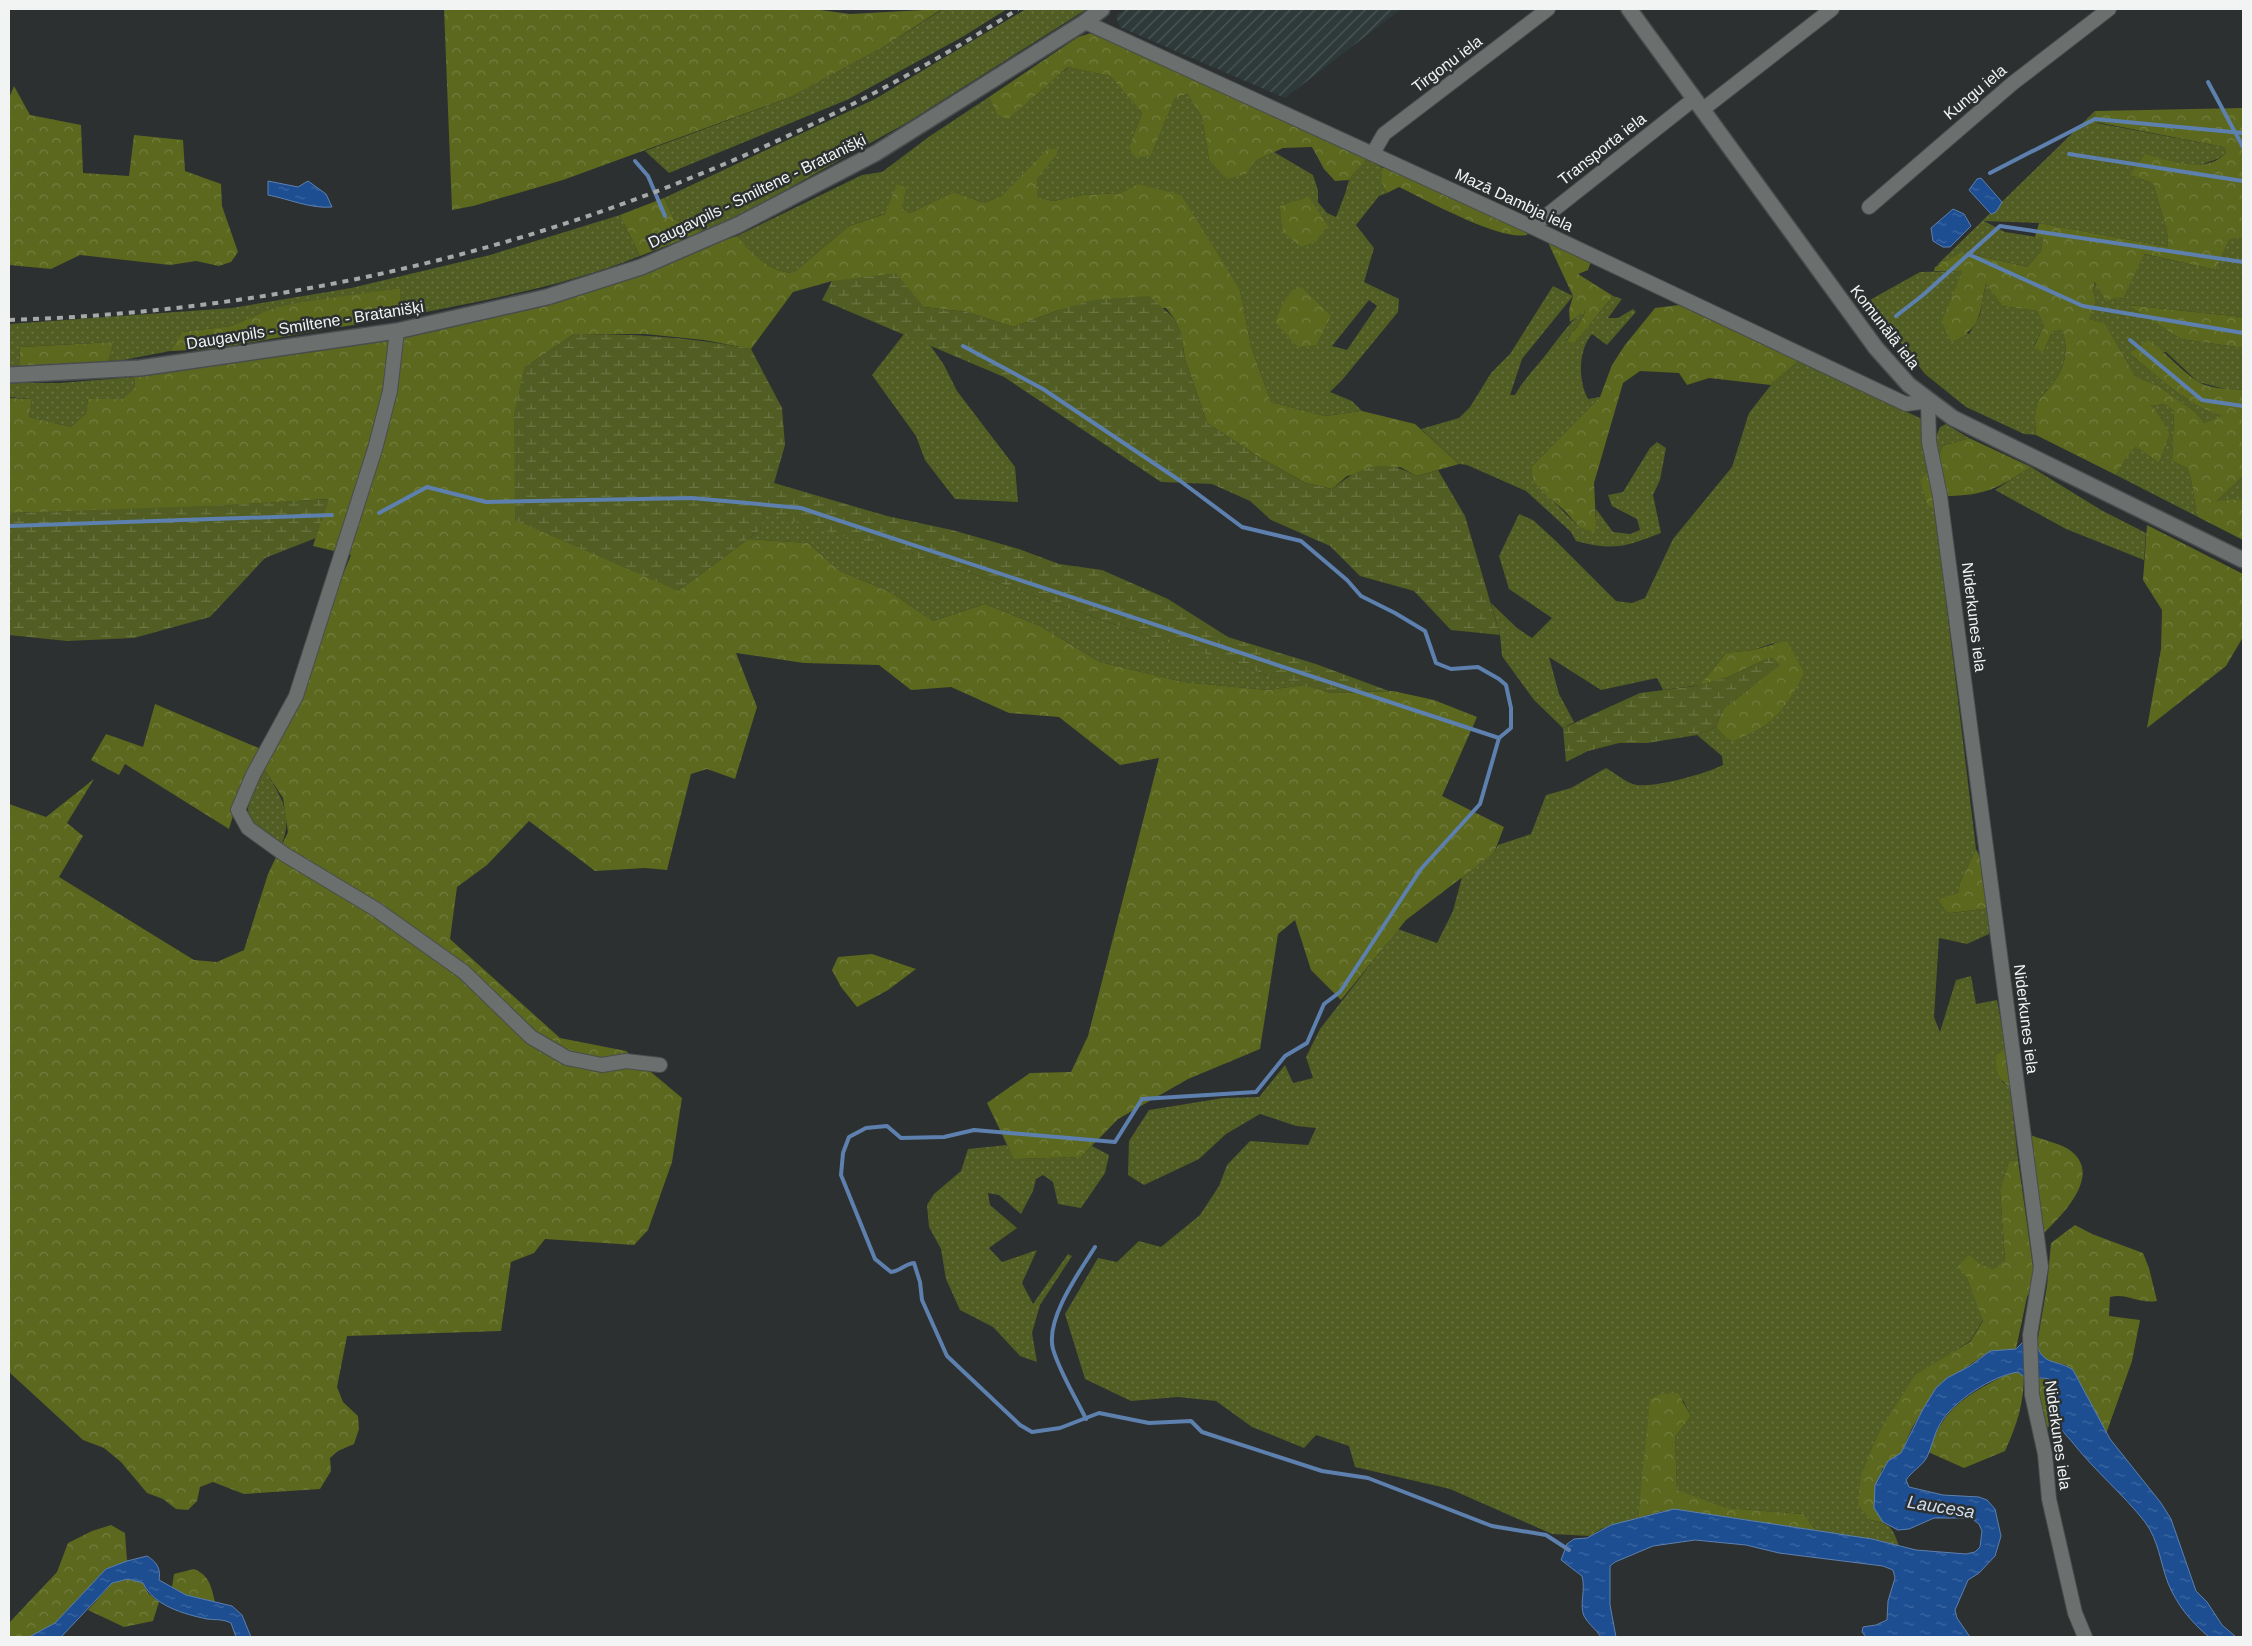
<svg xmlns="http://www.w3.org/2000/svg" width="2252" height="1646" font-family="Helvetica,sans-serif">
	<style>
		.industrial { fill: url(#industrial-furrows) }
		.grass { fill: url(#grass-dots); fill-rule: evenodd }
		.forest { fill: url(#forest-crowns) }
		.wetland { fill: url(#wetland-marsh) }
		.water { fill: url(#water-ripples); stroke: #5d80af }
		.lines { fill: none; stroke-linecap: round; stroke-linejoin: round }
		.stream { stroke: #5d80af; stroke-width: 4 }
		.minor-casing { stroke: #494d4d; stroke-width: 16 }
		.tertiary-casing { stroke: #494d4d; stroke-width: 18 }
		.secondary-casing { stroke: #494d4d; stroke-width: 18 }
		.minor { stroke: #6b706f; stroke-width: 14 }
		.tertiary { stroke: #6b706f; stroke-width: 15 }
		.secondary { stroke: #6b706f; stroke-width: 15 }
		.rail { stroke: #a6a9a8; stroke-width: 4; stroke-dasharray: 6 6; stroke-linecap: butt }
		.labels { text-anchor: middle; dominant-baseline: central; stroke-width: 5; stroke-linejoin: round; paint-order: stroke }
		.street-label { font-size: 16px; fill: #f1f4f3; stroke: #2c3030 }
		.water-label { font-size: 18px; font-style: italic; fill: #d0def1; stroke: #2c3030 }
	</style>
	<defs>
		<pattern id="industrial-furrows" width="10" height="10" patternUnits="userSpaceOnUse" patternTransform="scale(1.25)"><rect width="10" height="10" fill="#2e3a39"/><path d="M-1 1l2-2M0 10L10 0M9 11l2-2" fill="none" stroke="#4d5756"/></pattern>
		<pattern id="grass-dots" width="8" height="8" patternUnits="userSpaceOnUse" patternTransform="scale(1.25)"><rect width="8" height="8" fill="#515d22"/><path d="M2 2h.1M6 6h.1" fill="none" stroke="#6a7543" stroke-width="1.8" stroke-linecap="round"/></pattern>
		<pattern id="forest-crowns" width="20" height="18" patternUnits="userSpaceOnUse" patternTransform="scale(1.25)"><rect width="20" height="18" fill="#5b681e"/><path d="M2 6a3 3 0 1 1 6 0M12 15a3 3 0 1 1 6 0" fill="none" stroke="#737e3f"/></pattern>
		<pattern id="wetland-marsh" width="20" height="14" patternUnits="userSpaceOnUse" patternTransform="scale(1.25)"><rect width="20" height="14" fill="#515d22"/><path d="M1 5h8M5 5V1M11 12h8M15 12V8" fill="none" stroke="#6a7543"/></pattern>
		<pattern id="water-ripples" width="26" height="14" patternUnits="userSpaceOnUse" patternTransform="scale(1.25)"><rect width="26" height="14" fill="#1d4e92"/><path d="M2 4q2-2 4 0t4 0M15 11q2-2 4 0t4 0" fill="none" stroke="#3e68a2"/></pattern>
	</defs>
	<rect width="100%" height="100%" fill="#2c3030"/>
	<!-- industrial -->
	<polygon class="industrial" points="1125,9 1401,9 1285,98 1120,27 1116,16"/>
	<!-- grass -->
	<g class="grass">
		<polygon points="943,9 1007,9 964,36 849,99 669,173 645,151 791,97 885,46"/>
		<polygon points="1026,9 1087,9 908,122 741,215 702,232 674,219 664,198 875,99"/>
		<path d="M1069,67L1110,76L1142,113L1129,147L1151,156L1175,98L1187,94L1202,117L1209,160L1245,174L1255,161L1274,152L1313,175L1318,190V202L1327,213L1336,217L1345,194L1349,180L1366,158L1383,168V183L1387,193L1379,196L1356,225L1374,248L1364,282L1399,299L1398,312L1343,379L1330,392L1352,401L1362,411L1325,416L1271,402L1251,346L1240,290L1218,257L1137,184L1121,193L1083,195L1053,201L1037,197V179L1057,155L1047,149L1001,196L984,203L954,192L910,213L902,208L849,226L793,273C768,272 753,253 737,236L862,175L882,172L930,136L989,97L997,115L1039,91ZM1369,300L1377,306L1347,350L1332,346Z"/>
		<path d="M2095,111L2097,123L2224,147L2226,153C2212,168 2152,172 2131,175L2153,183L2167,231L2168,247L2039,223L1984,221L2005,232L2043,238L2041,251L2027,267L1964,252L1946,263L1937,265Z"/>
		<path d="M620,215L640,256C563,287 480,301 400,317V288L268,310L231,326L182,332L170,351L108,363L112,342L20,347L19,369H9V324L232,308L351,288L490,255Z"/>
		<path d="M2239,236L2243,239V317L2129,305L2181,339L2243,348V390L2225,389L2198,382L2166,352L2130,354C2158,377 2188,406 2223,416L2206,424L2194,411L2160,387L2135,376L2105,323L2088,319L2096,301L2093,290L2096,282L2116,297L2123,299L2143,254L2216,270L2229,240Z"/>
		<path d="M1962,271L1943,321L1969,334L1980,315L1986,282L2002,306L2037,311L2044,326L2034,346L2043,353L2052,332L2062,330C2070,352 2064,370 2049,388C2045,392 2039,398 2037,403C2034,414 2035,424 2036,435L2024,434L1966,407L1925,374L1868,301L1920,272Z"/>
		<path d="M1553,286L1573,296L1522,359L1510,395H1515C1525,377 1539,365 1551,348C1562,334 1570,322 1585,310C1583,323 1573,329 1567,340L1574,344L1613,296L1622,299L1608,318H1618L1633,309L1636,312L1607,345L1592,334C1578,350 1578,381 1588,399L1600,397L1531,467L1533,481L1579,527L1596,522V509L1613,532L1630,534L1640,530L1637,519L1612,506L1608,495L1623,492L1650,448L1657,442L1666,448L1660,480L1653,495L1661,533C1625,547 1614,551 1576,541L1571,532L1526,491L1467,465L1459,464L1421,429L1459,418L1470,407L1491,373L1510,354Z"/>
		<polygon points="904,334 930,345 944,365 957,391 1015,467 1018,502 955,499 925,460 916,436 872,375"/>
		<path d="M1798,361L1922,419L1930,470L1928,506L1935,510L1976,849L1961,880L1958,894L1938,899L1951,913L1990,908L1989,934L1967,944L1939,938L1934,1017L1940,1032L1956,980L1971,976L1976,1004L1997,1000L2006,1048L2002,1082L2010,1087L2018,1160L2009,1161L2000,1190L2005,1260L1993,1269L1981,1266L1966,1276L1983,1320L1970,1341L1948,1356L1878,1434L1871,1454V1520C1891,1524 1892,1527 1899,1546L1872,1539L1816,1531L1804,1514L1727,1508L1677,1491L1675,1437L1691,1416L1683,1400L1643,1479L1638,1518L1601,1529L1590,1536L1552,1534L1450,1489L1355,1467L1349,1446L1316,1435L1304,1448L1252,1427L1216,1401L1178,1397L1131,1401L1085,1379L1065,1314L1098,1258L1117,1262L1139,1241L1161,1247L1200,1215L1219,1186L1227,1165L1250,1141L1308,1145L1316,1128L1296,1126L1260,1114L1226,1134L1199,1159L1144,1185L1128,1175L1129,1141L1149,1110L1223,1098L1259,1097L1285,1065L1293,1083L1313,1078L1306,1057L1320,1029L1398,929L1437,943L1453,911L1462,877L1494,853L1498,845L1531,834L1546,795L1571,788L1606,768C1615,773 1624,781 1633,784C1649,790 1708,773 1723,765L1722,756L1697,735L1716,727L1725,737L1774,643L1753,650L1726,653L1700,685L1663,690L1657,678L1601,690L1549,657L1559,694L1574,722L1563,728L1534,700L1502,656L1500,635L1491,603L1517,628L1532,638L1552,618L1509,589L1499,556L1519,514L1533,520L1556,541L1616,601L1632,603L1645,598L1673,539L1732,467L1749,413L1771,385Z"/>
		<polygon points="134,377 135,387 122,399 88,399 86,413 71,427 29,417 32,399 9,397 9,383 60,383"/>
		<path d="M2165,404L2174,411L2172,461L2187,468C2194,484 2193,500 2198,517L2116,475L2129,454L2136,447L2159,463L2170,434L2149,406Z"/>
		<polygon points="1946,424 1969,438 1943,446 1938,456 1934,441 1940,427"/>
		<polygon points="2031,467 2101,510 2146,533 2144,560 2066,529 1995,490"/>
		<polygon points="2243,476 2243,499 2216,502"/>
		<polygon points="765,512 967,572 1139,633 1220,657 1269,676 1304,685 1268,690 1183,682 1100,662 1040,626 985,604 933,621 890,592 840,571 808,543 748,539 760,530"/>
		<path d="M264,769C281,796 295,816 280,848C239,816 242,814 264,769Z"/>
		<polygon points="1007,1145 1015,1159 1081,1157 1092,1146 1109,1155 1105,1173 1081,1208 1058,1204 1053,1182 1043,1175 1036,1179 1033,1191 1021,1214 999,1195 988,1193 990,1205 1017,1228 989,1248 1002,1262 1037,1250 1022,1283 1033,1304 1068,1254 1072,1256 1040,1305 1032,1333 1037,1362 1020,1356 993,1327 960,1310 946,1279 941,1249 929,1227 927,1205 934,1194 961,1171 968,1149"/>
	</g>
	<!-- forest -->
	<g class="forest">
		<polygon points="444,9 813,9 850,14 942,9 885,46 791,97 563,180 473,206 452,210"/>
		<polygon points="1091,33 1100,35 1369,155 1349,180 1335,181 1324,169 1312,147 1283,148 1255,161 1246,174 1227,179 1209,160 1202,117 1187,94 1175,98 1151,156 1135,157 1129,147 1142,113 1110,76 1068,67 1008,119 997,115 989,97 1078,37"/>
		<polygon points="14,86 30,115 81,125 83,173 129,176 134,135 183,140 185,171 221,184 222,206 238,252 231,262 219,266 196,261 170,265 80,255 51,269 9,265 9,98"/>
		<path d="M2243,108V239L2239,237L2229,240L2216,270L2144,254L2123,299L2116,297L2106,301L2095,282L2093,290L2096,301L2089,319L2105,323L2135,376L2160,387L2194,411L2205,423L2222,416C2187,405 2158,377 2130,354L2148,340C2166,352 2179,369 2197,381C2209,389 2229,389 2243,390V476L2217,501L2243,499V540L2198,517C2193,500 2194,484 2187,468L2172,461L2174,411L2165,404L2150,406L2154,408L2170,434L2159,463L2136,447L2129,454L2116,475L2036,435C2035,424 2034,414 2037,403C2039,398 2045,393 2049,388C2064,370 2070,353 2062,330L2052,332L2043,353L2034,347L2044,326L2037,311L2002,306L1986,283C1979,313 1983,328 1951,342L1942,321L1962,271H1934L1935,267L1963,252L2027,267L2041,251L2043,238L2035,237L2039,223L2168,247L2167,231L2153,183L2130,175L2145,154C2169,161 2205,175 2226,153L2224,147L2096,122L2095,111Z"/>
		<path d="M1047,149H1057V155L1037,179V197L1053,201L1083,195L1121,193L1137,184L1181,195L1240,290L1251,346L1271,402L1325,416L1362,411L1415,424L1459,464L1417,476L1400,467L1347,476L1332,489L1306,483L1262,459L1207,423L1185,359L1181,333L1174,318L1166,308L1059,310L1013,327L967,312L924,307L832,281L793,292L751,349L704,340L645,334H574L524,368L678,591L748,539L808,543L840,571L890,592L933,621L985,604L1040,626L1100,662L1183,682L1268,690L1304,685L1331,693L1393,691L1434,700L1477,717L1442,796L1504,827L1494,853L1406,920L1341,1000L1311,970L1295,920L1278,934L1260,1049L1188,1079L1118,1119L1081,1157L1014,1159L987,1103L1030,1073L1071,1072L1088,1036L1159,758L1120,765L1059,717L1009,713L951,687L911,690L879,665L804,663L736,653L757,707L735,779L707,769L691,774L667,870L645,868L595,871L529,821L487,865L457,887L450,939L560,1038L626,1051L682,1098L672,1162L648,1230L634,1245L545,1239L534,1253L511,1262L501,1331L347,1336L337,1387L343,1402L358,1416L359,1429L354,1444L338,1451L330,1458L331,1471L320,1489L244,1494L213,1482L200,1487L197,1501L188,1510L176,1509L163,1499L147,1493L121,1462L104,1448L83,1440L9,1372V804L46,817L94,779L67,823L83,836L59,877L194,960L217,962L244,950L268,874L288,832L283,798L264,769L351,555L313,546L328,499L168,509L9,513V398L32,399L29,417L71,427L86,413L88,399H122L135,387L134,377L322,350L467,322L737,236C753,253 768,272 793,273L849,226L885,214L897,184L906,188L902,208L910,213L954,192L984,203L1001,196Z"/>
		<path d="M1383,168H1390L1529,230L1527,235C1500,241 1426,200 1399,187L1387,193L1381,180Z"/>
		<polygon points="1309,197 1328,226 1316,241 1301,247 1283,232 1280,206"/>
		<polygon points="664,198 674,219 702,232 640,256 620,215"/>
		<path d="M1546,238L1591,261L1588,270L1578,274L1613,296L1574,344L1567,341C1573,329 1582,324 1585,311L1570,322L1569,310L1573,296Z"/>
		<polygon points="1301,287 1331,316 1316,345 1298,347 1275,322 1282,305 1292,290"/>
		<polygon points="400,288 400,317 212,349 170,351 182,332 231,326 268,310 297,303"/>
		<polygon points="1679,305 1798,361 1771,385 1709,378 1687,385 1679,373 1640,371 1623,383 1594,483 1596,522 1595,532 1579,527 1565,511 1546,495 1533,481 1531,467 1600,397 1612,365 1625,345 1655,308"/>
		<polygon points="2128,305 2243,317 2243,348 2181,339"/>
		<polygon points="113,342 108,363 19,369 20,347"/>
		<path d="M1969,438L2031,467C1998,488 1985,496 1945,496L1938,456L1943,446Z"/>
		<polygon points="1930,470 1935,510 1928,506 1920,480"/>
		<polygon points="2147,525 2243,574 2243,637 2226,666 2147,728 2161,649 2162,610 2143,580"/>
		<path d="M1787,641L1804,673C1784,712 1774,724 1733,741L1725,737L1716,727L1723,709L1780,665L1771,657L1728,677L1700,685L1726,653L1753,650Z"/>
		<polygon points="155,704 261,749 238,799 229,829 125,764 119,775 91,760 106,734 143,747"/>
		<polygon points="1976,849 1981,859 1982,879 1990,908 1951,913 1946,911 1938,899 1958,893 1961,880"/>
		<polygon points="872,954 916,969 888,990 857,1007 841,987 832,970 838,957"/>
		<path d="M2006,1048L2010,1087C1998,1080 1995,1069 1996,1056Z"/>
		<path d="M2031,1135C2042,1140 2061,1143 2071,1151C2103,1176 2061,1216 2042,1235Z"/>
		<polygon points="2018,1160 2035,1281 2027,1297 2016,1349 1990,1351 1936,1388 1912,1428 1901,1453 1882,1469 1874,1508 1885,1523 1871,1520 1858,1505 1861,1476 1878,1434 1915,1375 1970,1342 1983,1321 1966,1276 1958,1267 1969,1255 1981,1265 1993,1269 2005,1260 2000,1190 2009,1161"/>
		<path d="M2075,1225L2092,1234L2143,1253L2149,1268L2157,1301C2137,1304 2128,1293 2110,1297L2109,1316L2140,1320L2132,1361L2106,1434L2073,1370L2066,1365L2045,1360L2040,1355L2037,1344L2047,1286L2051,1243Z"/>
		<path d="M2018,1372L2024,1374C2024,1403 2017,1425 2005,1451L1964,1468L1928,1452C1941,1418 1952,1405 1983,1387C1996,1380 2004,1374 2018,1372Z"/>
		<polygon points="2037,1378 2053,1381 2059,1392 2053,1412 2057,1423 2046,1428 2039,1412"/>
		<polygon points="1678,1393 1691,1416 1675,1437 1677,1490 1727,1508 1804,1514 1816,1531 1735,1518 1663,1511 1638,1518 1650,1399 1660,1394"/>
		<polygon points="111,1525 125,1533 127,1561 106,1569 55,1623 29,1637 9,1637 9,1623 57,1572 68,1543 92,1531"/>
		<path d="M194,1569C210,1576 211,1586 215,1602L186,1595L172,1587L174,1574Z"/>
		<polygon points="128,1579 143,1583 148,1593 159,1602 153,1621 124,1627 88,1610 112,1583"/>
	</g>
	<!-- wetland -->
	<g class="wetland">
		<path d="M896,273L924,307L967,312L1013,327L1059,310L1093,300L1149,296L1174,318L1181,333L1185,359L1207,423L1262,459L1306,483L1332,489C1361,466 1382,457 1417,476L1438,470L1465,516L1500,635L1451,630L1414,591L1360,576L1330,546L1271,520L1250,501L1212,484L1161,482L1004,377L822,300L832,281Z"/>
		<path d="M574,334C637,334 690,337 751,349L782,408L785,445L774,483L887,516L952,530L1019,549L1059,564L1102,570L1168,599L1228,637L1316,664L1389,691L1331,693L1269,676L1230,661L1139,633L967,572L765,513L760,530L678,591L515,520L514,414L524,368Z"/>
		<polygon points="329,499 316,538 265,558 210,617 134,638 67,641 9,635 9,513 207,506"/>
		<polygon points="1771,657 1780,665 1723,709 1716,727 1697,735 1647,743 1619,743 1588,751 1566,762 1563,728 1640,693 1695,686 1728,677"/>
	</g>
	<!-- water -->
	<g class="water">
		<polygon points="1981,178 2002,202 1996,212 1991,214 1969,190 1977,179"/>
		<path d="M268,181L298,187L308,181L326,194L332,207C311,209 289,199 268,195Z"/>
		<polygon points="1953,209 1964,214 1971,226 1950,247 1943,247 1933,241 1931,228"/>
		<path d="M2028,1340L2037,1344C2042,1366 2057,1359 2073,1370L2110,1439L2161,1503L2171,1519L2196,1591L2207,1602L2222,1625L2236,1637H2209C2191,1622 2177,1605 2168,1583C2160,1562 2159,1541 2145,1522C2123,1494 2095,1471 2073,1443C2067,1436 2060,1429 2057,1422C2051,1408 2063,1390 2054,1382C2047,1376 2037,1378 2028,1380L2018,1372C1992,1376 1953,1401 1940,1424C1934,1434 1932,1447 1927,1457C1922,1466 1912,1471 1906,1480L1909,1487L1943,1495L1979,1497L1987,1500L1995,1509L2001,1536L1995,1556L1979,1573L1968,1580L1955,1610L1957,1618L1970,1637H1866L1862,1632L1863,1627L1876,1625L1887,1620L1888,1601L1895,1578L1893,1570L1883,1566L1779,1553L1746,1545L1695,1540L1653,1546L1615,1562L1610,1566V1605L1616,1637H1601C1596,1629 1588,1624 1584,1616C1579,1605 1586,1590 1582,1576L1561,1560L1567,1544L1574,1539L1587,1538L1611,1525L1674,1509L1872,1539L1916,1550L1966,1554L1975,1552L1980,1547L1982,1531L1979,1524L1971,1518H1934L1909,1529L1898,1530L1883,1522L1874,1508L1875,1485L1888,1461L1901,1453L1923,1409L1936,1388L1947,1378L1970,1366L1990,1351L2016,1349L2023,1342Z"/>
		<path d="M147,1556C157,1562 161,1569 159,1580L186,1595L232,1606L242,1615L251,1637H236L231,1623C223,1619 216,1620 207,1619C184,1614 154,1606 143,1583L128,1579L112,1583L61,1637H29L55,1623L106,1569L127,1561Z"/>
	</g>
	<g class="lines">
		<!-- stream -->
		<g class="stream">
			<polyline points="2208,82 2243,147"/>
			<polyline points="2069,154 2243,181"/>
			<polyline points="635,161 648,176 665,216"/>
			<polyline points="1990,173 2095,119 2243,133"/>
			<polyline points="1968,254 2083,306 2243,333"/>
			<polyline points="1896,316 1923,295 2000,226 2243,262"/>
			<polyline points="2130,340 2202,400 2243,406"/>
			<polyline points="963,346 1043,389 1179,480 1242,527 1301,541 1347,580 1361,596 1395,613 1425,631 1436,663 1451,669 1478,667 1499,679 1506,685 1511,708 1511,728 1499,738"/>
			<path d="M379,513L427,487L486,502L692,498L801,508L1499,738L1480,804L1421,869L1340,992L1324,1004L1307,1043L1285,1056L1256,1092L1142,1099L1115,1142L974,1130L944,1137L901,1138L887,1126L866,1128L849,1137L843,1153L841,1175L875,1259L891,1272C901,1271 904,1264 914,1263L920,1282L922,1300L947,1356L1020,1425L1032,1432L1060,1428L1099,1413L1149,1423L1191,1421L1202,1432L1322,1471L1368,1478L1492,1526L1546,1535L1569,1550"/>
			<polyline points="9,526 332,515"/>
			<path d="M1086,1419C1075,1396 1060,1373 1053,1349C1045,1319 1080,1271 1095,1247"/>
		</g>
		<!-- minor casing -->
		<g class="minor-casing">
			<g id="minor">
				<polyline points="1085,22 1532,227 1906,404 1928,401 1929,442 1940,496 2041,1267 2030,1335 2032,1395 2045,1454 2049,1499 2075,1613 2085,1637"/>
				<polyline points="1702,110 1832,9"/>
				<polyline points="1373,153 1384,134 1548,9"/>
				<polyline points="1869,207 2013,83 2109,9"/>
				<polyline points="1532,227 1694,99"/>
				<polyline points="397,331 390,391 375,449 296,696 253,775 238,810 248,828 284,854 377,910 464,972 531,1037 567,1058 602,1065 626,1061 660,1065"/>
			</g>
		</g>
		<!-- tertiary casing -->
		<g class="tertiary-casing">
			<polyline id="tertiary" points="1629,9 1876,348 1909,385 1953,418 2243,560"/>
		</g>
		<!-- secondary casing -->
		<g class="secondary-casing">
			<polyline id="secondary" points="9,375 140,368 397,331 547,297 641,267 738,225 876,153 1085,22 1102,9"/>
		</g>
		<!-- minor -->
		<use href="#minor" class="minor"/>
		<!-- tertiary -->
		<use href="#tertiary" class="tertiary"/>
		<!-- secondary -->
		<use href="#secondary" class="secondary"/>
		<!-- rail -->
		<path class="rail" d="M9,320C368,309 716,203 1018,9"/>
	</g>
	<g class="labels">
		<!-- street labels -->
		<g class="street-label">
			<text transform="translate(1447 64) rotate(-37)">Tirgoņu iela</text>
			<text transform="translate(1975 92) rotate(-40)">Kungu iela</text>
			<text transform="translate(1602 149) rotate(-38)">Transporta iela</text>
			<text transform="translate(757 191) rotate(-26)">Daugavpils - Smiltene - Bratanišķi</text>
			<text transform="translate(1514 200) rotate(25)">Mazā Dambja iela</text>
			<text transform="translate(305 325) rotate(-9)">Daugavpils - Smiltene - Bratanišķi</text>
			<text transform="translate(1885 327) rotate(52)">Komunālā iela</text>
			<text transform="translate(1974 617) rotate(83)">Niderkunes iela</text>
			<text transform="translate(2026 1019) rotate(83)">Niderkunes iela</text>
			<text transform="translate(2058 1435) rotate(82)">Niderkunes iela</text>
		</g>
		<!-- water labels -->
		<g class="water-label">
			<text transform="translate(1941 1507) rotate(9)">Laucesa</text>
		</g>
	</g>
	<!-- border -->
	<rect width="2252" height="1646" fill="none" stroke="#f1f4f3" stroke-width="20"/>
</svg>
